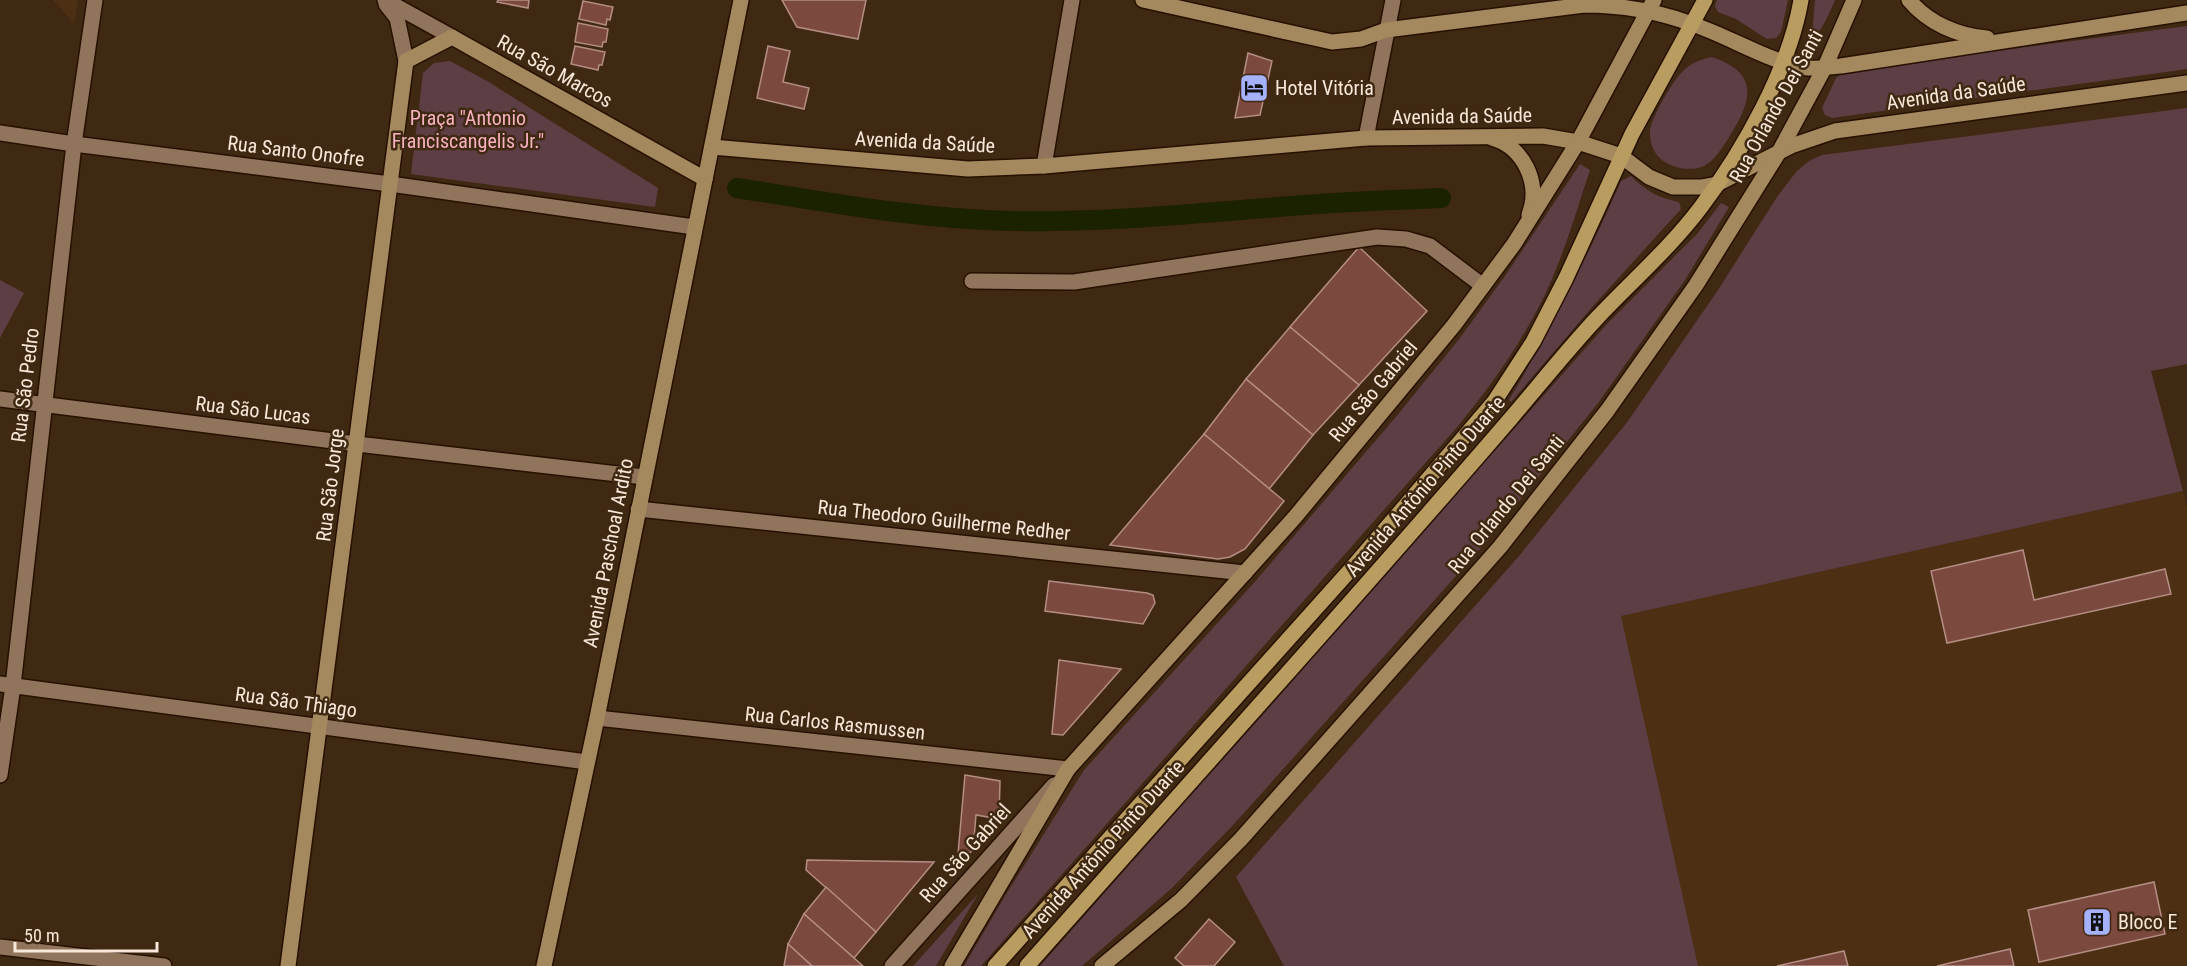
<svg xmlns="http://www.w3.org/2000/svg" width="2187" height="966" font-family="'Roboto Condensed',sans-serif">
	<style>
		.built { fill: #4d3013 }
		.green { fill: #5e3e45 }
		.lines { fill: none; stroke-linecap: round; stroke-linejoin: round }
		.canal { stroke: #1a2200; stroke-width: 20 }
		.building { fill: #7b493d; stroke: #b48d84; stroke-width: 1.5 }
		.minor-casing { stroke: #261000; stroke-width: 18 }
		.secondary-casing { stroke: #261000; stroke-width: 18 }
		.primary-casing { stroke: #261000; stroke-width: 18 }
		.minor { stroke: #90745b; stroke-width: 15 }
		.secondary { stroke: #a4885e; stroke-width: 15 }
		.primary { stroke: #b89c60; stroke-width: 15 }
		.labels { text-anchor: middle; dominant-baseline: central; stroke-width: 5; stroke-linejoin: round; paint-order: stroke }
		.street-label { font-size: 20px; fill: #f8e8da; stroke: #402912 }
		.poi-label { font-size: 20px; fill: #f8e8da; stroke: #402912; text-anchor: start }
		.park-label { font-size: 20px; fill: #f7b2c1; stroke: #402912 }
	</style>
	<rect width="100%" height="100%" fill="#402912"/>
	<!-- built -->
	<g class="built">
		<polygon points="53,0 78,0 74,23"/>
		<polygon points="2183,491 2187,508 2187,966 1698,966 1620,616"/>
	</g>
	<!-- green -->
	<g class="green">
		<polygon points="1717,0 1788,0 1781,32 1776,38 1767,39 1736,19 1718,12 1715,6"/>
		<polygon points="1815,0 1835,0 1827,18 1811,46"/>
		<polygon points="2187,26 2187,69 1832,118 1825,115 1822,108 1836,78 1844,73 1951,57"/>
		<path d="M1712,57C1762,74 1751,103 1728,139C1721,149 1715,160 1704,166C1691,172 1671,168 1661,159C1653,153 1649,140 1650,130C1653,115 1673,80 1684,70C1692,63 1701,59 1712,57Z"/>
		<polygon points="450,61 487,81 658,188 655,207 411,174 423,73 434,63"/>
		<polygon points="2187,108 2187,364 2151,371 2183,491 1621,616 1698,966 1284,966 1236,877 1519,556 1628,421 1718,290 1777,197 1796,172 1809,161 1822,155"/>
		<path d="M1580,164L1590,170C1578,206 1567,244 1552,279C1529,332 1495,381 1458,426L981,966H964L1005,896L1084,770L1252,585L1395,418L1460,338L1505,276Z"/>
		<path d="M1631,176C1646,191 1658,198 1679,202L1681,209L1593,306L1511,402L1509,400C1551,329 1588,256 1621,181Z"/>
		<polygon points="1721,203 1729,207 1685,280 1598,403 1489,539 1235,823 1172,888 1082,966 1040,966 1606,325 1698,233"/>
		<polygon points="0,280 24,293 0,338"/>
		<polygon points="978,894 936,966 913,966"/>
	</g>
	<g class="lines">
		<!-- canal -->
		<path class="canal" d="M737,188C828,202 918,219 1011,221C1114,223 1216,211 1318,204C1359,201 1400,200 1441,198"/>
	</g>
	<!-- building -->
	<g class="building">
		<polygon points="498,0 529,0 528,8 497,2"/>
		<polygon points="782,0 866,0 858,39 797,27"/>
		<polygon points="583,1 613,7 610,20 607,19 606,25 579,19"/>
		<polygon points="578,23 608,29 606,42 603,42 602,47 575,42"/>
		<polygon points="575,46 605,52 602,65 599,65 598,70 571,64"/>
		<polygon points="768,46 790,51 783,82 809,88 804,109 757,98"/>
		<polygon points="1248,53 1272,61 1260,115 1235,118"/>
		<polygon points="1359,247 1427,311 1359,385 1290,327"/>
		<polygon points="1290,327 1359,385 1313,435 1246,379"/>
		<polygon points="1246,379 1313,435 1269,489 1204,434"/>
		<polygon points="1204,434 1284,501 1245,549 1230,557 1218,559 1110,545"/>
		<polygon points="2023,550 2034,600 2165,569 2171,594 1947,643 1931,571"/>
		<polygon points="1049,581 1147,593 1153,595 1155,603 1143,624 1045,611"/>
		<polygon points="1059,660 1121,669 1063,735 1052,734"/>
		<polygon points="965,775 1000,781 999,819 976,815 973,850 957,865"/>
		<polygon points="807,860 934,862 876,932 806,870"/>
		<polygon points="2154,882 2165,934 2039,962 2028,910"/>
		<polygon points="826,887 876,932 854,958 804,914"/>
		<polygon points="804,914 854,958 863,966 812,966 788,944"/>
		<polygon points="1209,919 1235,942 1214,966 1184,966 1175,958"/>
		<polygon points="788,944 812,966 784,966"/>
		<polygon points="2010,949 2014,966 1937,966"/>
		<polygon points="1844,951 1848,966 1777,966"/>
	</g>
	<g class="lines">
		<!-- minor casing -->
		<g class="minor-casing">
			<g id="minor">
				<polyline points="385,0 452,37"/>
				<polyline points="386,4 397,18 406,61"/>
				<polyline points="0,133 74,144 390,184 694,227"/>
				<polyline points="1366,138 1393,0"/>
				<polyline points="1044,166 1072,0"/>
				<polyline points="972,281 1074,282 1377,237 1406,239 1430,246 1483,286"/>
				<polyline points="0,399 357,444 644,477"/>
				<polyline points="638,509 1245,573"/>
				<polyline points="0,684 587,762"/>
				<polyline points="597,718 1068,769"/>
				<polyline points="0,775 13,686 74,144 95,0"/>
				<polyline points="0,947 164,966"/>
				<polyline points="892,966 1054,785"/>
			</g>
		</g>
		<!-- secondary casing -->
		<g class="secondary-casing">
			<g id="secondary">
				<path d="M1143,0L1332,42L1361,39L1386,30L1584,5C1622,5 1657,11 1692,24C1728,36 1762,58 1800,67C1812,70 1828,67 1841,66L2187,13"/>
				<path d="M1909,0C1928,23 1958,36 1987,38"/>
				<path d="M1492,138C1524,147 1541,184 1529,215"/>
				<polyline points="712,147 968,169 1044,166 1366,138 1543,136 1578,142 1621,156 1649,177 1673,187 1701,187 1717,184 1791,146 1835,131 2187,83"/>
				<polyline points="288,966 406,61 452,37 705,179"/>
				<polyline points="544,966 597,718 741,0"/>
				<polyline points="952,966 1068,769 1295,517 1454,325 1514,244 1578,142 1654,0"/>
				<polyline points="1102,966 1181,900 1241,839 1500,547 1607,411 1696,285 1779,152 1825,67 1854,0"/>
			</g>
		</g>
		<!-- primary casing -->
		<g class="primary-casing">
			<g id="primary">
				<polyline points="995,966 1352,568 1494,402 1533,342 1566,278 1632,134 1705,0"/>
				<path d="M1027,966C1189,783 1353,602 1512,417C1541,383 1568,349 1598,317C1632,281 1671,247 1701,207C1743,151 1789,70 1801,0"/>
			</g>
		</g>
		<!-- minor -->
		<use href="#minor" class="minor"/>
		<!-- secondary -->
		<use href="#secondary" class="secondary"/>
		<!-- primary -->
		<use href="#primary" class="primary"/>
	</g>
	<!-- icons -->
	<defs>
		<g id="hotel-square" transform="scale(1.5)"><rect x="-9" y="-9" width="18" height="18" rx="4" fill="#a6b1fc" stroke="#402912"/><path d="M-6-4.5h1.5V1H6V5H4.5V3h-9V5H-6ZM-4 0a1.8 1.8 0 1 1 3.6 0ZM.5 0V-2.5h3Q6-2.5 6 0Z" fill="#111"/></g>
		<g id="building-square" transform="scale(1.5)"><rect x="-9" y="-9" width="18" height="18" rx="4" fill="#a6b1fc" stroke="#402912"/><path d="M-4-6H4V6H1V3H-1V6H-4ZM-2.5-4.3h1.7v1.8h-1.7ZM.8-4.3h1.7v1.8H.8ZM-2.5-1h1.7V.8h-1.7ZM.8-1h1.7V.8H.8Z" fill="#111"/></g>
	</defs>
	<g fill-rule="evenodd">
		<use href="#hotel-square" x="1254" y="88"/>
		<use href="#building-square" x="2097" y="922"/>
	</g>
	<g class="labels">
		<!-- street labels -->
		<g class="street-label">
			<text transform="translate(555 71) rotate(29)">Rua São Marcos</text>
			<text transform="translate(1956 93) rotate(-8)">Avenida da Saúde</text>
			<text transform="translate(1776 106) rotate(-61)">Rua Orlando Dei Santi</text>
			<text transform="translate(1462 116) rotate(-1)">Avenida da Saúde</text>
			<text transform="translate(925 142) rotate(3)">Avenida da Saúde</text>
			<text transform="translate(296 151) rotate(7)">Rua Santo Onofre</text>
			<text transform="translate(25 385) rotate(-83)">Rua São Pedro</text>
			<text transform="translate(1373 391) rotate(-50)">Rua São Gabriel</text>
			<text transform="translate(253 410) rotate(7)">Rua São Lucas</text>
			<text transform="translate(330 485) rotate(-83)">Rua São Jorge</text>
			<text transform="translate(1425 486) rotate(-49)">Avenida Antônio Pinto Duarte</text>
			<text transform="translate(1506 504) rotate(-51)">Rua Orlando Dei Santi</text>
			<text transform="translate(944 520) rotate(6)">Rua Theodoro Guilherme Redher</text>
			<text transform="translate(608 553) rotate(-79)">Avenida Paschoal Ardito</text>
			<text transform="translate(296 702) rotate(8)">Rua São Thiago</text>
			<text transform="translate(835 723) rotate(6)">Rua Carlos Rasmussen</text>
			<text transform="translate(1103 849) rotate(-48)">Avenida Antônio Pinto Duarte</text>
			<text transform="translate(965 853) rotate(-48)">Rua São Gabriel</text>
		</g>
		<!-- poi labels -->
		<g class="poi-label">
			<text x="1275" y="88">Hotel Vitória</text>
			<text x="2118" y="922">Bloco E</text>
		</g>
		<!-- park labels -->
		<g class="park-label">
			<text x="468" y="118">Praça "Antonio<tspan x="468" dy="23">Franciscangelis Jr."</tspan></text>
		</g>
	</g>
	<!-- scale -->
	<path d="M15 942v9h142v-9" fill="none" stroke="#f8e8da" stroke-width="3"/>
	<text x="24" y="942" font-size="18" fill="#f8e8da" stroke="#402912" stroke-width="4.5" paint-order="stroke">50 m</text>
</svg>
